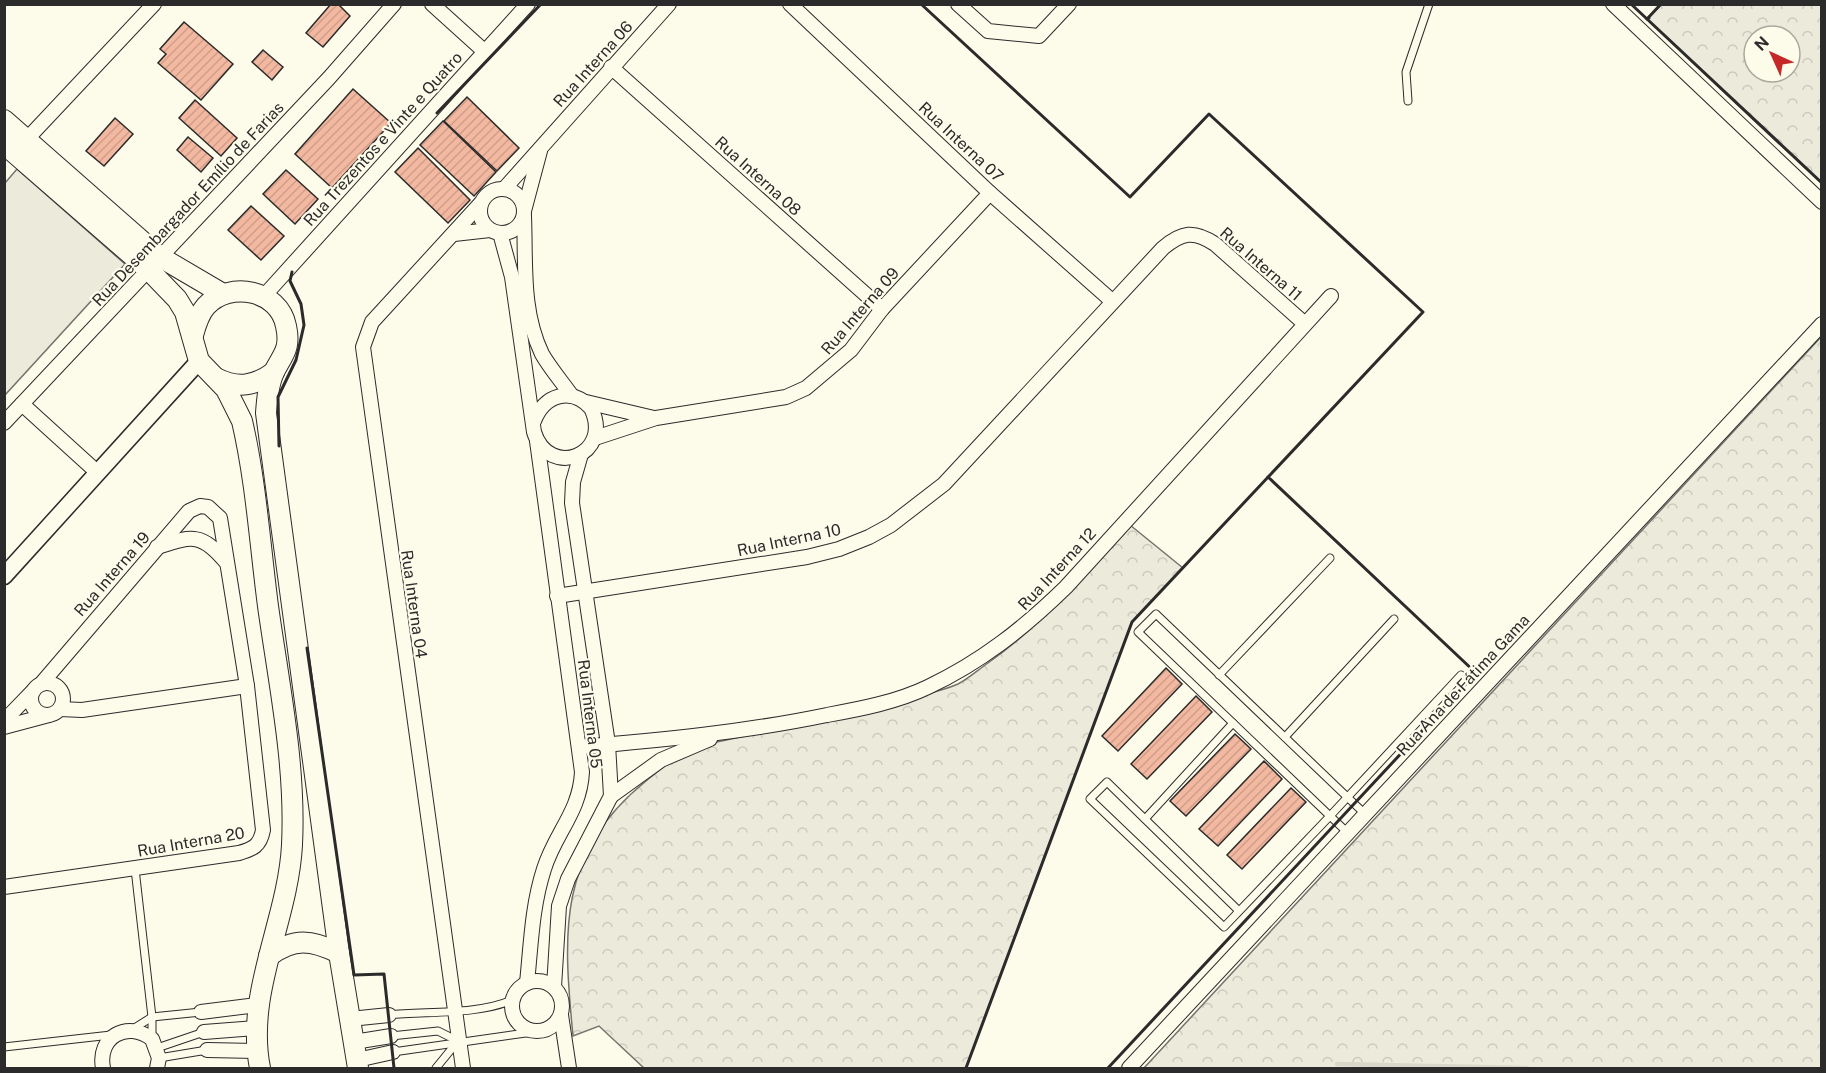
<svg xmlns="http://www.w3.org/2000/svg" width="1826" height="1073" font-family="'Public Sans',sans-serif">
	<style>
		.grass { fill: #ecebdb; stroke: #74746e; stroke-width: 1.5 }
		.forest { fill: url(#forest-crowns); stroke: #74746e; stroke-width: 1.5; fill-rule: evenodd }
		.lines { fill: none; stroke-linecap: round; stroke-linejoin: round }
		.stream { stroke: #d8d7c9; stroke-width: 4.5 }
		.building { fill: url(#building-hatch); stroke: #2b2b2b; stroke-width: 1.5 }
		.service-casing { stroke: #2b2b2b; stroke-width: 9 }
		.minor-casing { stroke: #2b2b2b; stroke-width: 16 }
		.tertiary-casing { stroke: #2b2b2b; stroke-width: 19 }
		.secondary-casing { stroke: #2b2b2b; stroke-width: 22 }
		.service { stroke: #fdfbea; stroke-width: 7 }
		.minor { stroke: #fdfbea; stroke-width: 14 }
		.tertiary { stroke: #fdfbea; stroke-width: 16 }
		.secondary { stroke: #fdfbea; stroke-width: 20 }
		.wall { stroke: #2b2b2b; stroke-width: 3 }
		.labels { text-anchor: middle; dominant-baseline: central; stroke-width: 4.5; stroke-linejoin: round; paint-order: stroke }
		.street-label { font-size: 16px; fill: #2b2b2b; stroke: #fdfbea }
	</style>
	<defs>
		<pattern id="forest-crowns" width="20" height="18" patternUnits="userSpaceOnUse" patternTransform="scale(1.5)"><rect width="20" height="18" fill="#ecebdb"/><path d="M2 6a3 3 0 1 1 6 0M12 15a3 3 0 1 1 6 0" fill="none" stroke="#cbcabc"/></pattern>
		<pattern id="building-hatch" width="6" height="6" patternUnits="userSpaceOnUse" patternTransform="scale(1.5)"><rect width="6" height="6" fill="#f2b8a0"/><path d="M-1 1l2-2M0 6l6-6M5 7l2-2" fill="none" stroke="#d09e8a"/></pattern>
	</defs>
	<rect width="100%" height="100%" fill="#fdfbea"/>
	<!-- grass -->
	<polygon class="grass" points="17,169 125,264 5,395 5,183"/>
	<!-- forest -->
	<g class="forest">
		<path d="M1661,5H1821V183L1647,19ZM1754,36H1790V72H1754Z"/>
		<polygon points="1821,337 1821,1068 1144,1068"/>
		<path d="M1130,525L1183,568L1132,622L966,1068H644L599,1026L573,1036C563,933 557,853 646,781C664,766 685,749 708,744C778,728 845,719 915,697C929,693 945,690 958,684C968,679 978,670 988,663C1043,624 1086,575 1130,525Z"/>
	</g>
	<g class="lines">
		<!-- stream -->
		<polyline class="stream" points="1337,1064 1527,1068"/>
	</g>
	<!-- building -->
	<g class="building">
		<polygon points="331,4 338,4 350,16 323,47 306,33"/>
		<polygon points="184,22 233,64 201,100 158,63 166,54 160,49"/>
		<polygon points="263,50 283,67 272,80 252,62"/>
		<polygon points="353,89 391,123 332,188 295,154"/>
		<polygon points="467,97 519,148 497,171 444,121"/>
		<polygon points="195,100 237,138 221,156 179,118"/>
		<polygon points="115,118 133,134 104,166 86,151"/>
		<polygon points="443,121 496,172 474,196 420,145"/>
		<polygon points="188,137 213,158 201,172 177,150"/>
		<polygon points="418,148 470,200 448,223 395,172"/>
		<polygon points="286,170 318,199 295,224 263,194"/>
		<polygon points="251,206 284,236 261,260 228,230"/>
		<polygon points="1166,668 1182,684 1118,751 1102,736"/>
		<polygon points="1196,696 1212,712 1147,779 1131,764"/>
		<polygon points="1235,734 1251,749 1186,816 1170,801"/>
		<polygon points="1264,761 1282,779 1218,846 1199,829"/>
		<polygon points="1291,788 1306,802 1242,869 1227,855"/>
	</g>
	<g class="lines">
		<!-- service casing -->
		<g class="service-casing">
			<g id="service">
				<polyline points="1408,101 1406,72 1429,4"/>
				<polyline points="1219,675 1330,558"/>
				<polyline points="1285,737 1394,619"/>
				<polyline points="1145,819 1233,723"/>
				<polyline points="1348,833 1330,816 1461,675"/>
				<polyline points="135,869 152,1017 152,1039"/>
				<polyline points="1239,911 1107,782 1090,799 1224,927 1330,816 1138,632 1156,614 1365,814"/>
				<path d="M389,1015C426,1011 478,1015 512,1000"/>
				<polyline points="133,1029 152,1017 201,1012"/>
				<polyline points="391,1036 438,1031 458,1041"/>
				<polyline points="4,1047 111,1035"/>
				<polyline points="157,1048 204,1032"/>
				<polyline points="393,1052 533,1032"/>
				<polyline points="159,1058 207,1050"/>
				<polyline points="436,1068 458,1041"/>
			</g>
		</g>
		<!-- minor casing -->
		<g class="minor-casing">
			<g id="minor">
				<polyline points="432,4 484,51"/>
				<polyline points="790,4 990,193 1112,301"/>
				<polyline points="958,4 988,31 1039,36 1069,4"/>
				<polyline points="1613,4 1822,202"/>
				<polyline points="611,67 882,309"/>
				<polyline points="27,139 154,4"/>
				<polyline points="504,189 669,4"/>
				<circle cx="502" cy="211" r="22"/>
				<polyline points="524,211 540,151"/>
				<path d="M524,216C526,263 521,310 542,354C550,368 562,382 572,396"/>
				<path d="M500,233L512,277L534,432C549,480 614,455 591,408C571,386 544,395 534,421"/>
				<polyline points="454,234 490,230"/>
				<polyline points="264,296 528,4"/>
				<polyline points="586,402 654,418"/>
				<polyline points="22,404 98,473"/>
				<polyline points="4,423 329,78 394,4"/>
				<polyline points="595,438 656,418 786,397 806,388 851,350 882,309 990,193"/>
				<path d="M157,547C192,536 201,532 226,562"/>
				<path d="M557,596L807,557L839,549L869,537L891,525L944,484L1163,248C1182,232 1194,230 1215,244L1305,324"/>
				<circle cx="47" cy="699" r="16"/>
				<polyline points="60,709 82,710 247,686"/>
				<polyline points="4,721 32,692"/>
				<polyline points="4,727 49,715"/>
				<path d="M579,747C663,740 745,732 827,715C860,709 897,702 928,687C981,662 1024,628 1066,587L1331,296"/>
				<polyline points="611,796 661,760 710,739"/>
				<path d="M4,887L239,853C253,849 260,846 263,830L247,686L220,518L208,507L200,506L189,511L41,684"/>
				<circle cx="537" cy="1006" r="25"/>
				<path d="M527,983C531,944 532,906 544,869C555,833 580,812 582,772L537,441"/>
				<polyline points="554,987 559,906 568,879 611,796 608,744 572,503 573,482 581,454"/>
				<polyline points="201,1012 257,1005"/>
				<polyline points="561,1015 569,1068"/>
				<polyline points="350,1019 389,1015"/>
				<polyline points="204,1032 256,1028"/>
				<polyline points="354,1042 391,1036"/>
				<polyline points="207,1050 257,1051"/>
				<polyline points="357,1060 393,1052"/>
				<path d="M103,1068C97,1037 127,1020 152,1039L159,1058L157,1068"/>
				<polyline points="463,1068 363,347 372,322 481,203"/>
				<polyline points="1129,1068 1822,324"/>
			</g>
		</g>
		<!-- tertiary casing -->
		<g class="tertiary-casing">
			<polyline id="tertiary" points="4,576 199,361"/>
		</g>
		<!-- secondary casing -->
		<g class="secondary-casing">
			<g id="secondary">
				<polyline points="4,120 160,257 223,294"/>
				<path d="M4,144L149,270L177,299L185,312L199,361L226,389L242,421C256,481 260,545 268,606C279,685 296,765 292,845C288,921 245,992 260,1068"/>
				<path d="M193,335C196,324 199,314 206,306C230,280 279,290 286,326C291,349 283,354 274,372C268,385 267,400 266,413L339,953L358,1068"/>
				<path d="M216,378C238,389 255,386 274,372"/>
				<path d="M269,956C294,937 312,940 339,953"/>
			</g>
		</g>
		<!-- service -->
		<use href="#service" class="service"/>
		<!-- minor -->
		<use href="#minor" class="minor"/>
		<!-- tertiary -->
		<use href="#tertiary" class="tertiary"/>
		<!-- secondary -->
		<use href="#secondary" class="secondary"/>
		<!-- wall -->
		<g class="wall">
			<polyline points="921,4 1130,197 1209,114 1423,312 1132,622 966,1068"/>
			<polyline points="1631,4 1647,19 1649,18"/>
			<polyline points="1661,4 1647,19 1822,183"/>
			<polyline points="437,113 541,4"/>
			<polyline points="279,446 278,397 296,360 304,325 301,304 290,281 292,272"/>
			<polyline points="307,648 354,975 384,974 394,1068"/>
			<polyline points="1108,1068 1476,673 1268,477"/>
		</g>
	</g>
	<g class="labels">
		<!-- street labels -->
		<g class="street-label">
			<text transform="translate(593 64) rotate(-48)">Rua Interna 06</text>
			<text transform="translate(383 139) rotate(-48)">Rua Trezentos e Vinte e Quatro</text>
			<text transform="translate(961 142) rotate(43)">Rua Interna 07</text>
			<text transform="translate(758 176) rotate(42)">Rua Interna 08</text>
			<text transform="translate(188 204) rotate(-47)">Rua Desembargador Emílio de Farias</text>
			<text transform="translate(1261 264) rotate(41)">Rua Interna 11</text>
			<text transform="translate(860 311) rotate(-49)">Rua Interna 09</text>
			<text transform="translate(789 540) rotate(-12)">Rua Interna 10</text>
			<text transform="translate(1057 569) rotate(-47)">Rua Interna 12</text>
			<text transform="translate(112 574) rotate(-49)">Rua Interna 19</text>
			<text transform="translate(414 604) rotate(82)">Rua Interna 04</text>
			<text transform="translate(1463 685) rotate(-47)">Rua Ana de Fátima Gama</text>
			<text transform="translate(590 714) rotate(83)">Rua Interna 05</text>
			<text transform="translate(191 842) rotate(-10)">Rua Interna 20</text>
		</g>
	</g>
	<!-- border -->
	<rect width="1826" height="1073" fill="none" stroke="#2b2b2b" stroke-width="12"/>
	<!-- north arrow -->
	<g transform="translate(1772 54) rotate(315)"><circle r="28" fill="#fdfbea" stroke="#a9a89e" stroke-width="1.5"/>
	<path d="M0-4.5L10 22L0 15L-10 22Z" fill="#c62828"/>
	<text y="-9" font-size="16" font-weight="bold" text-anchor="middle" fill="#2b2b2b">N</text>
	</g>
</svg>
